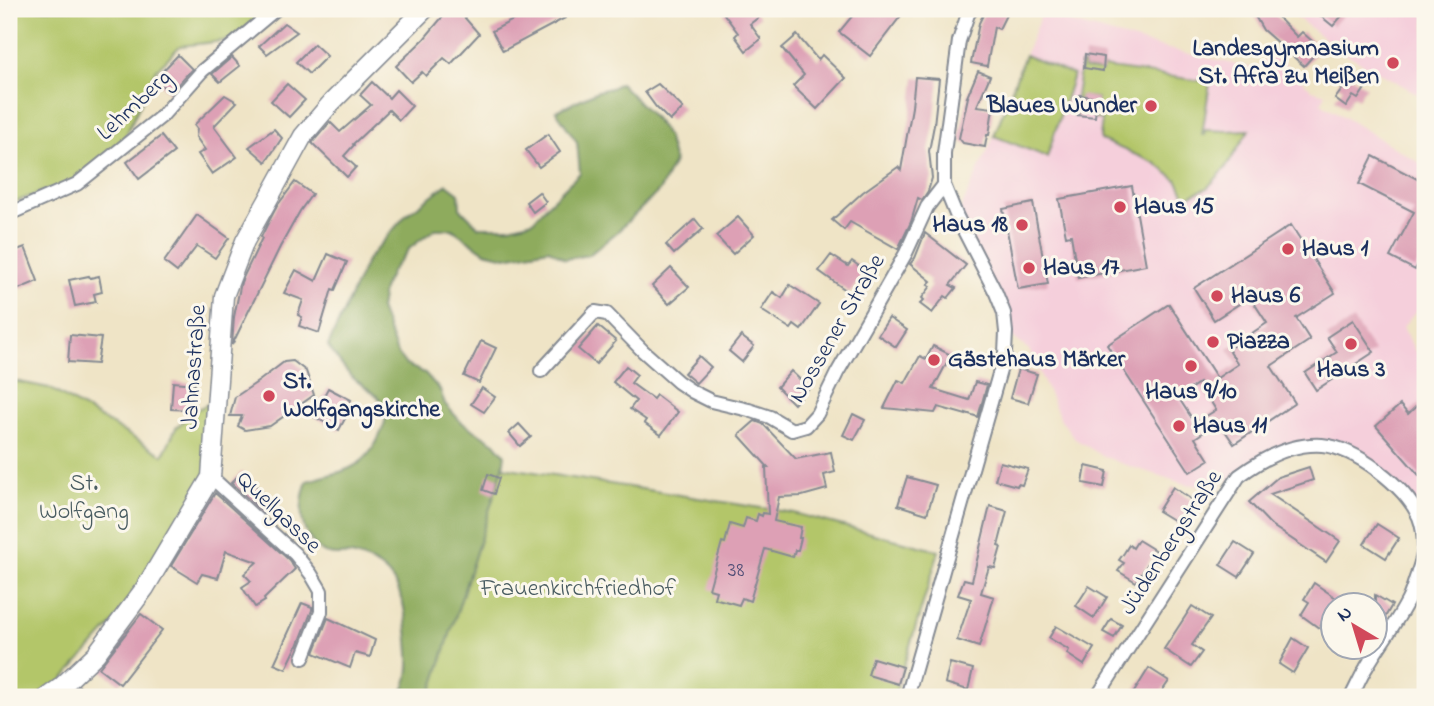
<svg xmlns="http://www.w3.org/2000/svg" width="1434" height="706" font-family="'Indie Flower',sans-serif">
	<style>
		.built { fill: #f5cfdb }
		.green { fill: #b3c669; stroke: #677a64; stroke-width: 2 }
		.forest { fill: #8eab5d; stroke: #546d5e; stroke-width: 2 }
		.building { fill: #dda0b5; fill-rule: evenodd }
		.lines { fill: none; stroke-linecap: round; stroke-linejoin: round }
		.street-casing { stroke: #858a92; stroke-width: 16 }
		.secondary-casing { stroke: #858a92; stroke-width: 21 }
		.street { stroke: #fff; stroke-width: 12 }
		.secondary { stroke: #fff; stroke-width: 18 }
		.poi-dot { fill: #d1495b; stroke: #fbf7ec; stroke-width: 2.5 }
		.labels { text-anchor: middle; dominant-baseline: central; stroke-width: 6; stroke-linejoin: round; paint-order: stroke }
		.number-label { font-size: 21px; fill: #4c4b74 }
		.poi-label { font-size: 24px; font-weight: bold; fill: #1b2f5e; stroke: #fbf7ec; text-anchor: start }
		.street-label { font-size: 24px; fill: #1b2f5e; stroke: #fbf7ec }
		.park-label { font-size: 24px; fill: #495c61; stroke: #fbf7ec }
	</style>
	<rect width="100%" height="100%" fill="#fbf7ec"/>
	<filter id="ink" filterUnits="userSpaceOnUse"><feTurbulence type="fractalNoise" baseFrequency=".0143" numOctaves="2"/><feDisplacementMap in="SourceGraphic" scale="14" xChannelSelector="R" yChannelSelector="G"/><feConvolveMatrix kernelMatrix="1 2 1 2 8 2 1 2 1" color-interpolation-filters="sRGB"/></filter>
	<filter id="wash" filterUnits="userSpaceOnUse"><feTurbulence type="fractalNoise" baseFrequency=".00686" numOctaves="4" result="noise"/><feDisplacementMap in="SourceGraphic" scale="28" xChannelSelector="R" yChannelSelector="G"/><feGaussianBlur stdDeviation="1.57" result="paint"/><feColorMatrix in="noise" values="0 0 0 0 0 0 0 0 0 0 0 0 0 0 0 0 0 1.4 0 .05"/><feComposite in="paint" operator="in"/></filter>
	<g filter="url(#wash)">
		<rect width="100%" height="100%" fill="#efe4c6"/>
		<!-- built -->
		<g class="built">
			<polygon points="1286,9 1425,9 1425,98 1339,50"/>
			<polygon points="1041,14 1160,47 1256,69 1273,52 1312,90 1326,94 1321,103 1425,166 1425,301 1403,327 1415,351 1425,358 1425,552 1408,500 1346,452 1304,446 1222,483 1218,490 1182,483 1120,463 1101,455 1075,439 1061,420 1029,350 1006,332 957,217 994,136"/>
		</g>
		<!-- green -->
		<g class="green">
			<polygon points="9,9 276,9 240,39 180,46 156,70 118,152 55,194 51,189 9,204"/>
			<polygon points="1025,55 1073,75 1047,157 994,136"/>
			<polygon points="1081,64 1084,65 1084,69 1102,71 1103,67 1210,82 1202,135 1204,135 1205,130 1227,131 1249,130 1225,169 1207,188 1186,197 1178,181 1155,163 1101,140 1100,137 1102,120 1094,118 1097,98 1080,96 1077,115 1073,115"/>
			<polygon points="9,380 49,388 163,455 176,428 195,410 217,400 211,477 145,588 47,697 9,697"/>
			<polygon points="503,467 793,513 939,551 894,697 430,697"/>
		</g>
		<!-- forest -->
		<path class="forest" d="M620,83L654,118L667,136L674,162L660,190L617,232L589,255L565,259L549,249L506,257L485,252L452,229H435L410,248L392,270L383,289L380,309L397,353L406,365L425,373L440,390L445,404L461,422L495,443L505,455L503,467L430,697H399C411,681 410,661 408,641C406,615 404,584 380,567C373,562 359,557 351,555C344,554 336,556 329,554C321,553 317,548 312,542C298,525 300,501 307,481C345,470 366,471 382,430C386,420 388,414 383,404C376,391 361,386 351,376C342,367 335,356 328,346L367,260L406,215L447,184L459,193L460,208L479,227H510L533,221L548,204L580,173L577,142L556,111L598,91L611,88Z"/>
		<g id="blocks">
			<!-- building -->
			<g class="building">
				<polygon points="449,9 457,9 479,34 451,64 444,58 426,76 422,72 411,82 396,66 424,39"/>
				<polygon points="534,9 560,9 565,18 503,51 492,31"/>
				<polygon points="732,9 753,9 759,17 750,24 761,39 746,51 735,36 738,33 724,14"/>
				<polygon points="858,9 906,9 870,56 839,32"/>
				<polygon points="986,9 1009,9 999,29 994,27 987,66 971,63 979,23"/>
				<polygon points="1251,9 1270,9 1297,37 1302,32 1320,48 1304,66 1263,30"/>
				<polygon points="1312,9 1348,9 1333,26"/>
				<polygon points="284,23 297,32 267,54 259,46"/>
				<polygon points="797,35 818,60 822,55 846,78 817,109 793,86 804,75 782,48"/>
				<polygon points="314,44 327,56 309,74 296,62"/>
				<polygon points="1085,54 1104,57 1103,71 1084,68"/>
				<polygon points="178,55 192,69 170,93 155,79"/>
				<polygon points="232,57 240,66 220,82 212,74"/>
				<polygon points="978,71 990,76 977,106 993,108 989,135 987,135 985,147 963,143 959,138 968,97 967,97"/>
				<polygon points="1346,73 1366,87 1358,99 1353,96 1346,107 1335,99 1343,88 1337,85"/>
				<polygon points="915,77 939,79 934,125 929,151 932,178 928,191 922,200 918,198 911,222 898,249 850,222 844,230 832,220 863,192 898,167 901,170 912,107"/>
				<polygon points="372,82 389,98 396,90 412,106 399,120 389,110 353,144 354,145 344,156 356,167 347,177 312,143 330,122 340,132 371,105 360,95"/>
				<polygon points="287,84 305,100 289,117 271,101"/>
				<polygon points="658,84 683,108 670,121 656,107 645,92"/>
				<polygon points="225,95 237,102 214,126 237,157 212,174 198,154 205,150 196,137 197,129 194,125"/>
				<polygon points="1080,95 1097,98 1095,117 1077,115"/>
				<polygon points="274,129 282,138 266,162 249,147"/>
				<polygon points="548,134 560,152 539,167 526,150"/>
				<polygon points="161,136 174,152 139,179 127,162"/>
				<polygon points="1373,156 1425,183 1425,250 1415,270 1390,257 1414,212 1359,184"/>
				<polygon points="295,182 312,194 300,211 280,247 232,345 234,317 241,282 262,238 261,237 267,225 277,206"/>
				<polygon points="1132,186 1146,265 1078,278 1071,235 1066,236 1059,199"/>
				<polygon points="539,192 546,202 533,212 526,202"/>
				<polygon points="1033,203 1048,284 1018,289 1003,209"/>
				<polygon points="197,215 229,238 215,258 197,246 177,272 164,262"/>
				<polygon points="738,217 754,235 733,254 716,236"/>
				<polygon points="695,219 703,229 674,254 666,245"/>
				<path d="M1291,225L1335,293L1296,318L1310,340L1271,366L1295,403L1234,444L1219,422L1195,438L1209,460L1190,472L1107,345L1169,304L1217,378L1238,364L1228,349L1267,323L1250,297L1214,320L1194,288ZM1199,383L1216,410L1195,423L1178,397Z"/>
				<polygon points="925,233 966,265 950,285 956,288 948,298 945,296 932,313 920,304 924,300 922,298 931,286 928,284 931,281 910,264 915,258"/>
				<polygon points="25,247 38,281 14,291 9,278 9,253"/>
				<polygon points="328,254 347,262 335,290 332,289 319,333 299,326 302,317 298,315 303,300 284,293 296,270 316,281"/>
				<polygon points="831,255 848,266 852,261 866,271 850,293 819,271"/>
				<polygon points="671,268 689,287 669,304 652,286"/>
				<polygon points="89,276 90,278 99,276 102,292 94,294 96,302 75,306 69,280"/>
				<polygon points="790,285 819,304 801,330 794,325 791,329 761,310 773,292 782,298"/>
				<polygon points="889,318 907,330 896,347 878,335"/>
				<polygon points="1353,320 1374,352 1316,390 1305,373 1337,352 1327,337"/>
				<polygon points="598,326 616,341 596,364 578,349"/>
				<polygon points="70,335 101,338 97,364 68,362"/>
				<polygon points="741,336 754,346 742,362 729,351"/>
				<polygon points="481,341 496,348 479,383 464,376"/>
				<polygon points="933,346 951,355 933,389 969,400 975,382 987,385 978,417 966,413 966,415 938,407 935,413 884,408 898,380 905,383 920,356 926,359"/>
				<polygon points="699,356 711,367 696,383 684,373"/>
				<polygon points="293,361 306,371 314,395 270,426 245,430 238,426 242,416 230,416 235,397 259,381 284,362"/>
				<polygon points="626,366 637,375 631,383 653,399 656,395 678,412 661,435 644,423 646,420 630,409 636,401 613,382"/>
				<polygon points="1018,369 1037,374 1028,403 1010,398"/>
				<polygon points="791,371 809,388 794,404 777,387"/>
				<polygon points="173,382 195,384 193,410 171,409"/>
				<polygon points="328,388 351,400 346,409 349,411 339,430 313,416"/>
				<polygon points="482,388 495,397 484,412 471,404"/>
				<polygon points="1425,398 1425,482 1376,426 1400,405 1408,414"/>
				<polygon points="853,414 865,420 854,440 843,435"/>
				<polygon points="755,421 763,424 796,459 831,452 835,472 824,475 827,489 802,496 779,497 774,521 801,527 799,538 801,538 798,550 795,550 793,557 765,549 750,601 742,598 739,605 714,598 716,591 709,589 722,542 725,543 730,524 743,528 746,518 756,521 758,514 762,516 763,513 768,514 766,467 768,467 739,435"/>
				<polygon points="519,424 531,437 520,446 509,433"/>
				<polygon points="1000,462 1028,469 1022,485 1018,484 1017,486 995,480"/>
				<polygon points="1086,466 1107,471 1104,487 1083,483"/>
				<polygon points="1309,467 1313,480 1270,494 1340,541 1326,562 1271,525 1249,502 1278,477"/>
				<polygon points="242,472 275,504 265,514 231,483"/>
				<polygon points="488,474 499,478 494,494 483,490"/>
				<polygon points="907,477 936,485 927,514 898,505"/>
				<polygon points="1173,487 1195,502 1181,525 1158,511"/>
				<polygon points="215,493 289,560 295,569 264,599 265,601 255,607 242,587 251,581 244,574 257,562 226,551 218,578 202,574 197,582 171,566"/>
				<polygon points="990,506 1007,511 998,546 1001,547 995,568 989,567 981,593 994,597 979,647 957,640 971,599 958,595 964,579 972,581"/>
				<polygon points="1377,524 1399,538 1386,558 1364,544"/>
				<polygon points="1138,540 1156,551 1136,582 1118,571 1124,563 1119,560 1124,553 1129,545 1133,548"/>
				<polygon points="1235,542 1254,554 1239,577 1220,565"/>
				<polygon points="1314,583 1339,600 1336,605 1333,605 1333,609 1319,628 1301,615 1309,602 1304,599"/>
				<polygon points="1089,586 1107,597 1094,618 1076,606"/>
				<polygon points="1375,595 1392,605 1384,619 1375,613"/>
				<polygon points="302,603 312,607 312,610 298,646 297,646 286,669 274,664"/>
				<polygon points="1192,606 1211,618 1192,645 1202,652 1191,667 1164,649"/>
				<polygon points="141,614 162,630 120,684 99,668"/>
				<polygon points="328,618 375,640 370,657 355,653 350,668 314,653"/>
				<polygon points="1111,619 1122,625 1114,638 1103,632"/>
				<polygon points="1056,626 1094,648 1084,665 1067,654 1069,650 1049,638"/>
				<polygon points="1293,638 1308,648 1293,673 1279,664"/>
				<polygon points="873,658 903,667 898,684 868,675"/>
				<polygon points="950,663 973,669 968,690 945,683"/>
				<polygon points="1149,668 1169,681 1158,697 1131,697"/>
				<polygon points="79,686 89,697 66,697 69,695"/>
			</g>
		</g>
	</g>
	<g filter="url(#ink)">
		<use href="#blocks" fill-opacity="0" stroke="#858a92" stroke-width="2"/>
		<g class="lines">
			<!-- street casing -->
			<g class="street-casing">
				<g id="street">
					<polyline points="9,214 77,184 162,116 202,71 276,9"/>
					<polyline points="541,371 595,312 607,314 643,351 678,382 693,392 711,401 749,410 770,417 792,430 806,426 817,414 837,373 906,253 927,207 944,185"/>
					<polyline points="211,477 295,554 311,574 321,591 321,612 303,658"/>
					<polyline points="907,697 1005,353 1006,332 1004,313 996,293 957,217 944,185 944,153 959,41 968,14 972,9"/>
					<path d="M1097,697L1239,476C1263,458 1291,443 1322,445C1356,448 1405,486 1419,517C1423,527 1424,538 1424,549C1423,557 1420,566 1417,575C1414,583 1412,592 1408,600C1396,624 1379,645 1366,668C1360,678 1356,688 1351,697"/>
				</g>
			</g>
			<!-- secondary casing -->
			<g class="secondary-casing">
				<polyline id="secondary" points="47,697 61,687 96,654 145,588 211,477 224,296 245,241 269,198 303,136 332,102 425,9"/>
			</g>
			<!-- street -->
			<use href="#street" class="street"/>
			<!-- secondary -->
			<use href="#secondary" class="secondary"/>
		</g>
	</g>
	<!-- markers -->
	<g class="poi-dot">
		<circle cx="1393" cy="63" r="7"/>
		<circle cx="1151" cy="106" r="7"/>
		<circle cx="1120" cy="207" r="7"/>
		<circle cx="1022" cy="225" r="7"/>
		<circle cx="1288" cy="249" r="7"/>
		<circle cx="1029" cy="268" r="7"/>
		<circle cx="1217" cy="296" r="7"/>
		<circle cx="1213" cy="342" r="7"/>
		<circle cx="1351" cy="344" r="7"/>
		<circle cx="934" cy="360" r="7"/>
		<circle cx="1191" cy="366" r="7"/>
		<circle cx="269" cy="396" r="7"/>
		<circle cx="1179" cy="426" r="7"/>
	</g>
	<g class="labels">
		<!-- number labels -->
		<g class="number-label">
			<text x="736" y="571">38</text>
		</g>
		<!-- poi labels -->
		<g class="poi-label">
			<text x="1379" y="49" text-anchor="end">Landesgymnasium<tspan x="1379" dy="28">St. Afra zu Meißen</tspan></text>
			<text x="1137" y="106" text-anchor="end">Blaues Wunder</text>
			<text x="1134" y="207">Haus 15</text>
			<text x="1008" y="225" text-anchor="end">Haus 18</text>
			<text x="1302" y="249">Haus 1</text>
			<text x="1043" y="268">Haus 17</text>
			<text x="1231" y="296">Haus 6</text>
			<text x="1227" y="342">Piazza</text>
			<text x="948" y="360">Gästehaus Märker</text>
			<text x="1351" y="370" text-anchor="middle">Haus 3</text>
			<text x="283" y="382">St.<tspan x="283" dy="28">Wolfgangskirche</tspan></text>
			<text x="1191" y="392" text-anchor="middle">Haus 9/10</text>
			<text x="1193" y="426">Haus 11</text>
		</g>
		<!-- street labels -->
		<g class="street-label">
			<text transform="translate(135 106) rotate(-43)">Lehmberg</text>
			<text transform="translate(838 329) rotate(-60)">Nossener Straße</text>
			<text transform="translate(195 367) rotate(-86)">Jahnastraße</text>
			<text transform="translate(278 513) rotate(44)">Quellgasse</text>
			<text transform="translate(1172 543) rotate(-57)">Jüdenbergstraße</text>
		</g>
		<!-- park labels -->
		<g class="park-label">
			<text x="84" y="484">St.<tspan x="84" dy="28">Wolfgang</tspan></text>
			<text x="578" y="589">Frauenkirchfriedhof</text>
		</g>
	</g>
	<!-- margin -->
	<rect width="1434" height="706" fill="none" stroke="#fbf7ec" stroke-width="35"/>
	<!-- north arrow -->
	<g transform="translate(1354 626) rotate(322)"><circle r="33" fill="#fbf7ec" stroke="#a1a7b3" stroke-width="2"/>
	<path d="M0-5L12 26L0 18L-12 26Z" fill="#d1495b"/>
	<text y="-10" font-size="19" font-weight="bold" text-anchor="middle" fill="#1b2f5e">N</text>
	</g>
</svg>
